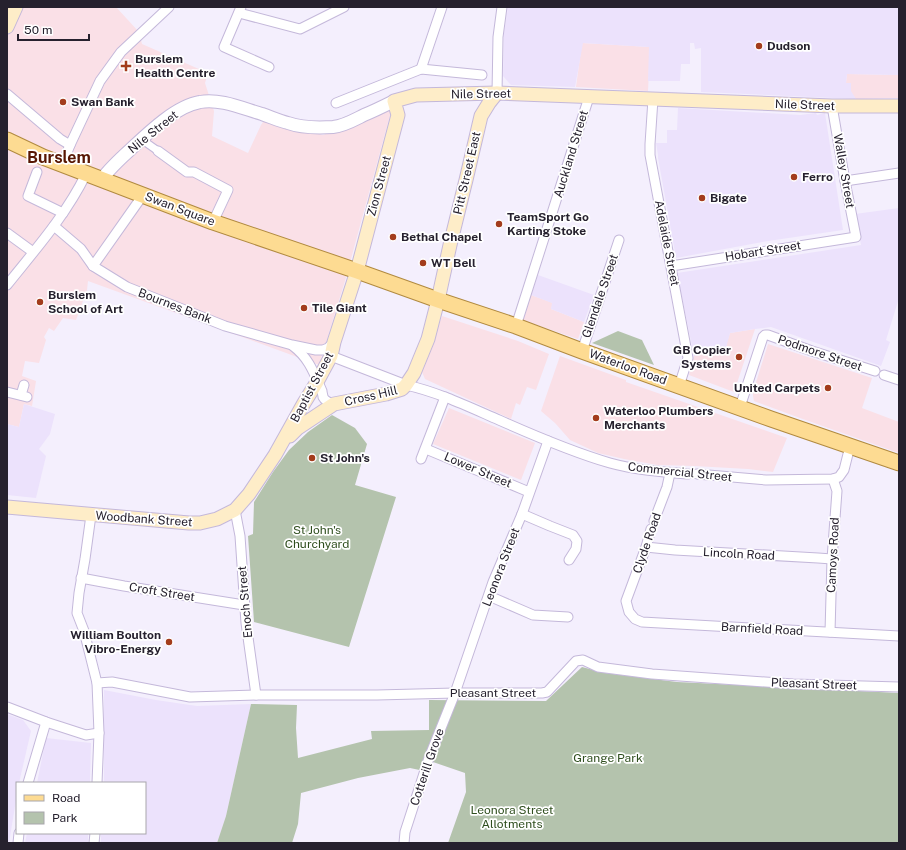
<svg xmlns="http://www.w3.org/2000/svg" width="906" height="850" font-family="'Public Sans',sans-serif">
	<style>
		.commercial { fill: #fae0e7 }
		.built { fill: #ece2fc }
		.green { fill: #b4c3ad }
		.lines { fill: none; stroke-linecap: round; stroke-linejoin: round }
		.pedestrian-casing { stroke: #c4b8da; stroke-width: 9 }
		.minor-casing { stroke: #c4b8da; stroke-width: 11 }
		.tertiary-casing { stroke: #c4b8da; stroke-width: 14 }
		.secondary-casing { stroke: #c4b8da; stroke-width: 15 }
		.primary-casing { stroke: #b18a40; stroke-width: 17 }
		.pedestrian { stroke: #fff; stroke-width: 7 }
		.minor { stroke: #fff; stroke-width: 9 }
		.tertiary { stroke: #fff; stroke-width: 12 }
		.secondary { stroke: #feedc8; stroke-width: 13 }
		.primary { stroke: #fddb92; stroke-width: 15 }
		.poi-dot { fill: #a33c1c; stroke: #fff; stroke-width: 1.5 }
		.labels { text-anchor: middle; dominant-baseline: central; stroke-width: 3.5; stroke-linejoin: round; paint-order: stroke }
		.poi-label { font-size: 12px; font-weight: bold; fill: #26212e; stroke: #fff; text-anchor: start }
		.street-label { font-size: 12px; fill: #26212e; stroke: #fff }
		.park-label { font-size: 12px; fill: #2f4e1e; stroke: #fff }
		.district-label { font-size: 16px; font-weight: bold; fill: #571602; stroke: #fff }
	</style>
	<rect width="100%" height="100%" fill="#f4effd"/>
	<!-- commercial -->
	<g class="commercial">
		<polygon points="7,7 116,7 139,32 142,44 208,73 205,83 214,111 212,136 248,153 261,125 265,119 323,135 392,108 345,281 319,365 88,281 87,290 76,320 63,318 54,331 49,328 44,337 46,340 39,363 25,361 22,376 36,381 32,406 24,404 19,427 7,424"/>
		<polygon points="582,43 650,47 648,91 576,87"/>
		<polygon points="847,74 899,75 899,98 856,99 852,94 846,83"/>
		<polygon points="531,295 553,303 551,309 584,322 578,339 522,320"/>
		<polygon points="442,316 518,341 549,354 536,390 527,387 520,405 516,403 511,419 425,379 422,372"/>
		<polygon points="755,329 734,392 689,375 694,356 725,348 730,333"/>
		<polygon points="768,344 872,378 862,408 899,422 899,453 800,418 754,401 753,396 753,392"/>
		<polygon points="560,356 626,380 626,382 787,438 773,472 748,469 694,466 657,465 624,459 598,453 570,440 555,423 541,411"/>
		<polygon points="449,408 535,443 521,480 433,444"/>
	</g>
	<!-- built -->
	<g class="built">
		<polygon points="508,7 899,7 899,75 847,74 846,83 851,83 851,91 856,99 701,92 701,48 695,49 694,43 690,43 690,64 681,64 680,81 648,81 649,47 583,43 575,87 511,85 503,76 504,33"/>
		<polygon points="678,108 800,115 816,113 817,115 825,113 843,230 768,241 676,258 658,158 658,155 656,143 667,143 667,130 677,130"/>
		<polygon points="899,208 899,298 886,340 890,342 881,366 771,327 755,329 730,333 726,348 694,356 677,273 861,245 855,214"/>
		<polygon points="538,275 594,295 584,322 551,309 552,303 531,295"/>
		<polygon points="24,404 55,414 50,434 39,449 46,456 36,498 7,495 7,424 19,427"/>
		<polygon points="104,690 156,700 197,706 251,704 226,816 217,843 101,843 101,833 145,833 145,783 104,783"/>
		<polygon points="7,714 23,720 31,731 19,783 17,783 17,794 9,843 7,843"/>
		<polygon points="46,738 91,743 90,783 37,783"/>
		<polygon points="27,833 88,833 88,843 25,843"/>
	</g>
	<!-- green -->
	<g class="green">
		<polygon points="618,331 642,340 654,365 592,343"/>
		<polygon points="332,415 355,428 367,444 355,485 396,497 349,647 254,622 248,536 253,534 254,502 273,472 289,450 308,432"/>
		<polygon points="582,667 605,673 677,682 899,693 899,843 448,843 466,792 465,773 433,762 429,772 410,768 358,778 301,793 298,824 292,843 217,843 226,816 251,704 297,705 296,728 298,758 372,739 371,731 429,730 429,700 546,701"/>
	</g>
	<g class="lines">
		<!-- pedestrian casing -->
		<g class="pedestrian-casing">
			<polyline id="pedestrian" points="141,139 158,151"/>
		</g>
		<!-- minor casing -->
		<g class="minor-casing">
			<g id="minor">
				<polyline points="241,7 224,47 269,67"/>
				<polyline points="239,13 300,29 344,7"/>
				<polyline points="421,69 442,7"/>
				<polyline points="497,93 498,37 502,7"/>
				<polyline points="7,94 60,139 70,145"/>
				<polyline points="653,99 650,144 650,155 688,358 679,386"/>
				<polyline points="336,103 421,69 482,75"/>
				<polyline points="158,151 187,172 194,172 228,190 213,222"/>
				<polyline points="62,165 70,145 100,81 121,52 169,7"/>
				<polyline points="37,172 28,196 63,213"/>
				<polyline points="845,181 899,173"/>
				<polyline points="54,226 81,249 93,266 127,287 225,326 292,345 316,350 323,350 328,348 334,342"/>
				<polyline points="7,233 33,252"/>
				<polyline points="93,266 143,195"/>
				<polyline points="671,266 856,237 845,181 832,106"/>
				<path d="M7,285C35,250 66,215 86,174"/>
				<polyline points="516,326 589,97"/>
				<path d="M293,346C309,358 314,373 322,391C322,393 323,395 323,397C325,401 330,403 334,404"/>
				<polyline points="582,351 619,240"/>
				<path d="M331,356L406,385C438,392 469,407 499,420C535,436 572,452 610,463C635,470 662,472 688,474"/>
				<polyline points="884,375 899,380"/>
				<polyline points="7,392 27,397"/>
				<polyline points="21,395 24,385"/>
				<polyline points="740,407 763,337 765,335 768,335 812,351 875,371"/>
				<polyline points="426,449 529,492"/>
				<polyline points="421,459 445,397"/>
				<polyline points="697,474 766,480 833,479 839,477 844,470 850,446"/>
				<polyline points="235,510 240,536 246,623 256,695"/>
				<polyline points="522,514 550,526 573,535 577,541 576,549 569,560"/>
				<polyline points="91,515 85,559 79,593 77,613 84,631 97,683 99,733 97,783"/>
				<polyline points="654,521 667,487 670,473"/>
				<polyline points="651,529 646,547 626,601 629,612 635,619 642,622 899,636"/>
				<polyline points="646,547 675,550 818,558 832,559"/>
				<polyline points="81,578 124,586 244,605"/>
				<polyline points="489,596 533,615 568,617"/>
				<polyline points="830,632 832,559 837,491 833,479"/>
				<polyline points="97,683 112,682 190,697 256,695 377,695 455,693 542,693 547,692 576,661 583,660 598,667 652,674 793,684 899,687"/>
				<polyline points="7,707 46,722 86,735 99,733"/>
				<polyline points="28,783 46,722"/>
				<polyline points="18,843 19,833"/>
				<polyline points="94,843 95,833"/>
				<polyline points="404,843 405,832 429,758 455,693 493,582 522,514 548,441"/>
			</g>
		</g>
		<!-- tertiary casing -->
		<g class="tertiary-casing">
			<path id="tertiary" d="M102,179C110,168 121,158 131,149C149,132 176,106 200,102C220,98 244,109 262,114C271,117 279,121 288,123C302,128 318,128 333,127C344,126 354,120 364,115C374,111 384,106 394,101"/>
		</g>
		<!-- secondary casing -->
		<g class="secondary-casing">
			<g id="secondary">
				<polyline points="7,27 16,7"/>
				<polyline points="290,436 298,428 334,404 386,394 402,389 406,385 414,373 428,339 438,300 450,245 466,180 481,116 489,103 497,93"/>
				<polyline points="7,507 189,523 200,523 217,519 235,510 249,494 275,455 304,403 317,382 331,356 334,342 357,271 398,115 394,101 416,95 497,93 832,106 899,106"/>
			</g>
		</g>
		<!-- primary casing -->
		<g class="primary-casing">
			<polyline id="primary" points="7,140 43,157 213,222 357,271 438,300 516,326 582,351 771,419 899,463"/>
		</g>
		<!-- pedestrian -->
		<use href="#pedestrian" class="pedestrian"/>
		<!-- minor -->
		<use href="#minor" class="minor"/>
		<!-- tertiary -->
		<use href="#tertiary" class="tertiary"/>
		<!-- secondary -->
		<use href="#secondary" class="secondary"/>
		<!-- primary -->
		<use href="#primary" class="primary"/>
	</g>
	<!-- markers -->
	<g class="poi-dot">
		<circle cx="759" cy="46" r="4"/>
		<path d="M124 60h4v4h4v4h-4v4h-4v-4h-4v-4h4z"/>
		<circle cx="63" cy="102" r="4"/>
		<circle cx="794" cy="177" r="4"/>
		<circle cx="702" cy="198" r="4"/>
		<circle cx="499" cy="224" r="4"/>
		<circle cx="393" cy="237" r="4"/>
		<circle cx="423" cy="263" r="4"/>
		<circle cx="40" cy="302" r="4"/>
		<circle cx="304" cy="308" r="4"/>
		<circle cx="739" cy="357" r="4"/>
		<circle cx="828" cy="388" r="4"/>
		<circle cx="596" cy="418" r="4"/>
		<circle cx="312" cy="458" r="4"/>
		<circle cx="169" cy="642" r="4"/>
	</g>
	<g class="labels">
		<!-- poi labels -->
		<g class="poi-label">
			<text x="767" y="46">Dudson</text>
			<text x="135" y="59">Burslem<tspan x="135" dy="14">Health Centre</tspan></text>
			<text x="71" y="102">Swan Bank</text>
			<text x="802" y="177">Ferro</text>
			<text x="710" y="198">Bigate</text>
			<text x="507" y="217">TeamSport Go<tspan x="507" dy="14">Karting Stoke</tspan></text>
			<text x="401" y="237">Bethal Chapel</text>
			<text x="431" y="263">WT Bell</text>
			<text x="48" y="295">Burslem<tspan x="48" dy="14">School of Art</tspan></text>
			<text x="312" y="308">Tile Giant</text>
			<text x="731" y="350" text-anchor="end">GB Copier<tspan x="731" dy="14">Systems</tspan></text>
			<text x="820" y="388" text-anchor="end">United Carpets</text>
			<text x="604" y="411">Waterloo Plumbers<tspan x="604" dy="14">Merchants</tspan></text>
			<text x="320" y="458">St John's</text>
			<text x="161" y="635" text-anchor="end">William Boulton<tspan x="161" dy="14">Vibro-Energy</tspan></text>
		</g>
		<!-- street labels -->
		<g class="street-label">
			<text transform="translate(481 94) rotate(-1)">Nile Street</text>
			<text transform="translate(805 105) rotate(2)">Nile Street</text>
			<text transform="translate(153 132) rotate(-39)">Nile Street</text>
			<text transform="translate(571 154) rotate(-73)">Auckland Street</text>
			<text transform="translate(844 171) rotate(80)">Walley Street</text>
			<text transform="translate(467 173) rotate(-77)">Pitt Street East</text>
			<text transform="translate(379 186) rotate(-75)">Zion Street</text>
			<text transform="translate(180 209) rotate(21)">Swan Square</text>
			<text transform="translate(667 243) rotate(79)">Adelaide Street</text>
			<text transform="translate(763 251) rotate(-9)">Hobart Street</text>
			<text transform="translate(600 296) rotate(-71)">Glendale Street</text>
			<text transform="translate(175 306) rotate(21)">Bournes Bank</text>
			<text transform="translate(820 353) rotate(19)">Podmore Street</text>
			<text transform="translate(628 367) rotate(20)">Waterloo Road</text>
			<text transform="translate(312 387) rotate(-62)">Baptist Street</text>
			<text transform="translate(371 396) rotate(-13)">Cross Hill</text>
			<text transform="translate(478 470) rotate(23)">Lower Street</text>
			<text transform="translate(680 472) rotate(6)">Commercial Street</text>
			<text transform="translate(144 519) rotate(4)">Woodbank Street</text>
			<text transform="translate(647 543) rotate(-71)">Clyde Road</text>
			<text transform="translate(739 554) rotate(3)">Lincoln Road</text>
			<text transform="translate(833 555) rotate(-87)">Camoys Road</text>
			<text transform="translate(501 567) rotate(-69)">Leonora Street</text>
			<text transform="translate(162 592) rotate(9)">Croft Street</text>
			<text transform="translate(245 602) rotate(-95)">Enoch Street</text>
			<text transform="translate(762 629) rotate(3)">Barnfield Road</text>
			<text transform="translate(814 684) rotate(2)">Pleasant Street</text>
			<text x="493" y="693">Pleasant Street</text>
			<text transform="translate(427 767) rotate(-71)">Cotterill Grove</text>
		</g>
		<!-- park labels -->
		<g class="park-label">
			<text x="317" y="530">St John's<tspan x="317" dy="14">Churchyard</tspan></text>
			<text x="608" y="758">Grange Park</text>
			<text x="512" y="810">Leonora Street<tspan x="512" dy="14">Allotments</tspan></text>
		</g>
		<!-- district labels -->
		<g class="district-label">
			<text x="59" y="157">Burslem</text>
		</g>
	</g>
	<!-- border -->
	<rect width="906" height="850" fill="none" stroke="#26212e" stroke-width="16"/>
	<!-- legend -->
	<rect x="16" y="782" width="130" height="52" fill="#ffffff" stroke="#a8a6ab"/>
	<rect x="24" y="795" width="20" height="6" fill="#fddb92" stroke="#a8a6ab"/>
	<text x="52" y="802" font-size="12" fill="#26212e">Road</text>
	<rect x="24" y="812" width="20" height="12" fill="#b4c3ad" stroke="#a8a6ab"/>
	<text x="52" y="822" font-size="12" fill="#26212e">Park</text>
	<!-- scale -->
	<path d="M18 34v6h71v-6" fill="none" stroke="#26212e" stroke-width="2"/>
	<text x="24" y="34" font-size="12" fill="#26212e" stroke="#ffffff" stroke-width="3" paint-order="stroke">50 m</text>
</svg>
